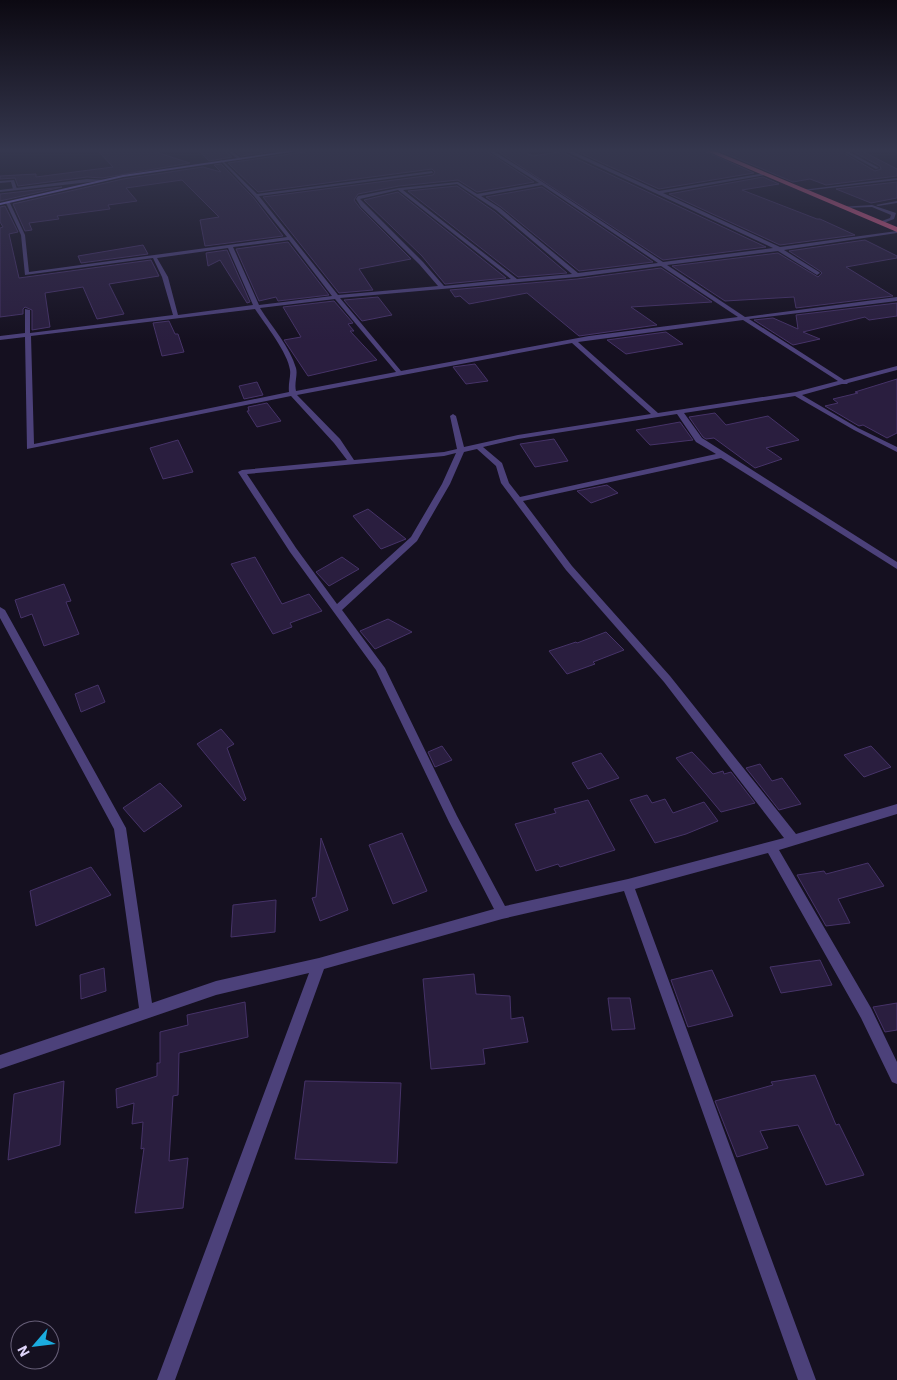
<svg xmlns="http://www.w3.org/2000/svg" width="897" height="1380" font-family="'IBM Plex Sans',sans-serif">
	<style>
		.building { fill: #2a1e3f; stroke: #463368 }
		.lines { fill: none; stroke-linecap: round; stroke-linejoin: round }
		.lane { fill: #4c417a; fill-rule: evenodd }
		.street { fill: #4c417a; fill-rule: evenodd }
		.secondary { fill: #8d77ee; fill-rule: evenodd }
		.highway { fill: #eb5e8b; fill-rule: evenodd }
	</style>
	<rect width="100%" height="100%" fill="#151020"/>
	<!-- building -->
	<g class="building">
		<polygon points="122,149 146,149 190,163 102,178 87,177 18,186 15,178 0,179 0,176 36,174 36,177 113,167 99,152"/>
		<polygon points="197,149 223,149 232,157 209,161"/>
		<polygon points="232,149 288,149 241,156"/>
		<polygon points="313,149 483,149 534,182 477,192 458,180 399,186 358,194 354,200 360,208 411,259 359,269 373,290 339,293 263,197 433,175 435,172 432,169 258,192 228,163 311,151"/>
		<polygon points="494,149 517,149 533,156 565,151 566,154 766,247 663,260"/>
		<polygon points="584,149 700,149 754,173 659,189 578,152"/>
		<polygon points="715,149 837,149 875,171 881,169 880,166 848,149 858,149 897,169 897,176 826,185 810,179 793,182"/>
		<polygon points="221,164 253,197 283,236 205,246 200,220 219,217 182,180 126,188 137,201 108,205 110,209 57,216 59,219 29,223 32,230 25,231 13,204 123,179 203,167 221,172 214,165"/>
		<polygon points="763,177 779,184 742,190 817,219 820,219 855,235 780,245 669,194"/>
		<polygon points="897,182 897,198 871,203 836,189"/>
		<polygon points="457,186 495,212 567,273 518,277 408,191"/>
		<polygon points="62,187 0,201 0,194"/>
		<polygon points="542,187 653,262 579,271 501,207 486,197"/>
		<polygon points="398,192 506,278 445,284 422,256 364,200"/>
		<polygon points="5,206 18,232 9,234 19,278 151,260 159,276 109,284 124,314 97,319 83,287 45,293 50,327 32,330 32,310 25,307 23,309 23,314 0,317 0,228 3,227 0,222 0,207"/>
		<polygon points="865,240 897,256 897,258 846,267 893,296 796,308 794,297 725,301 672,266 778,253 818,277 822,273 820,271 789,251"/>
		<polygon points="288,242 329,295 278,301 276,297 259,301 236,249"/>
		<polygon points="143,245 148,254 81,263 78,256"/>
		<polygon points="227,250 250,302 247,303 220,260 208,266 206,253"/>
		<polygon points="661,268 712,302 631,307 657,325 579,336 527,293 469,304 460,296 455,297 450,290 577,279"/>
		<polygon points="378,297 392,315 362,321 344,300"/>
		<polygon points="334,301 353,323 348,324 354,331 350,331 377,360 308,376 284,340 301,337 283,307"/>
		<polygon points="897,303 897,316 869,320 865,317 803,332 820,339 793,345 754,320 773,318 798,329 796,315"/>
		<polygon points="169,321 175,334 178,334 184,352 162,356 153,323"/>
		<polygon points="666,332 683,344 626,354 607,340"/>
		<polygon points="475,364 488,381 466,384 453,367"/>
		<polygon points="897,379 897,433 887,438 863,425 859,426 825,406 838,403 833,399 858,393 855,392"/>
		<polygon points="257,382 263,395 244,399 239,386"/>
		<polygon points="267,403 281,421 257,427 247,411 249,411 248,407"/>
		<polygon points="715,413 726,425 768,416 799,440 766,448 782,459 755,468 714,438 706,439 703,437 689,417"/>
		<polygon points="680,422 693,440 650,445 636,430"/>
		<polygon points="554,439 568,461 535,467 520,444"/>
		<polygon points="178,440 193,472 163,479 150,448"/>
		<polygon points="607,485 618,493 591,503 577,491"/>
		<polygon points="368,509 406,539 381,549 353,516"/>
		<polygon points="255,557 282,604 309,594 322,611 290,623 292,627 273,634 231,564"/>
		<polygon points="342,557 359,569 329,586 316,572"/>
		<polygon points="64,584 71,601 66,602 79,634 44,646 32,614 21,618 15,600"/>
		<polygon points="388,619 412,632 375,649 360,631"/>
		<polygon points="606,632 624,650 593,662 595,664 567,674 549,651 576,642 577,643"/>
		<polygon points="98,685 105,702 81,712 75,694"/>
		<polygon points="221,729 234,744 227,748 246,799 244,801 197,744"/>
		<polygon points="442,746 452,760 435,767 428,752"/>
		<polygon points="871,746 891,767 864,777 844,755"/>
		<polygon points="692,752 713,774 723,771 724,774 731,772 755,803 721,812 676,758"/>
		<polygon points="601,753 619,778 588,789 572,763"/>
		<polygon points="760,764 772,781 782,778 801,804 779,810 746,768"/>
		<polygon points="160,783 182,806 144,832 123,808"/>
		<polygon points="647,795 652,803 665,799 673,813 704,802 718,821 686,834 655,843 630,800"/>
		<polygon points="588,800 615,850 560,867 558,864 536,871 515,824 556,813 554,809"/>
		<polygon points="402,833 427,891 393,904 369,845"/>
		<polygon points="321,838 348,910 320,921 312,898 316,897"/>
		<polygon points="868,863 884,886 838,899 850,923 826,926 797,875 824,871 826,874"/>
		<polygon points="91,867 111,895 36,926 30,891"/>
		<polygon points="276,900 275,932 231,937 233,905"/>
		<polygon points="820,960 832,985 781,993 770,967"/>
		<polygon points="104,968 106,991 81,999 80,975"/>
		<polygon points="712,970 733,1016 688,1027 671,980"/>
		<polygon points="474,974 476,994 510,996 511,1019 523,1017 528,1042 483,1049 485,1064 431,1069 423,979"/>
		<polygon points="608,998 630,998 635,1029 612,1030"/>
		<polygon points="245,1002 248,1037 179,1053 178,1095 173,1096 169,1161 188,1158 183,1208 135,1213 144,1148 141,1149 143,1122 132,1124 134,1103 117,1108 116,1089 157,1076 157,1063 160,1063 160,1032 188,1025 187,1015"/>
		<polygon points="897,1003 897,1030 885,1032 873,1007"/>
		<polygon points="815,1075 836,1125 839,1124 864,1175 826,1185 798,1125 760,1131 768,1148 737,1157 715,1101 773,1085 771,1082"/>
		<polygon points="64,1081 60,1145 8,1160 14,1094"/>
		<polygon points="305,1081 401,1083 397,1163 295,1159"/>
	</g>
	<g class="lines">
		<!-- lane -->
		<g class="lane">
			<polygon points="14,180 17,189 15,190 13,189 11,182 0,183 0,181"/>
			<polygon points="897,201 897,203 878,206 876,205"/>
			<polygon points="872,205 896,213 894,219 881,224 879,222 890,218 891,215 872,207 842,208 840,207"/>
		</g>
		<!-- street -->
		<g class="street">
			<polygon points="225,149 229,149 242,159 239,160"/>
			<path d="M485,149H490L529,173L663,262L773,248L567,152V150L581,149L572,151L659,191L766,173L765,175L663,193L780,247L897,231V233L784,250L819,272L820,273L817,275L778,251L667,265L745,317L897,297V301L749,319L844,380L897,366V370L848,383L847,384H842L802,395L858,428L897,447V452L854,430L795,396L684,413L702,438L897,562V569L721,458L523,501L572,566L670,676L796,834L897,804V814L779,850L871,1008L897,1062V1084L892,1082L861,1018L768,853L635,889L816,1380H798L624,891L502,919L324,969L175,1380H157L309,973L216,995L0,1069V1055L139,1008L114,829L0,618V607L5,610L126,828L152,1003L216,981L319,958L494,909L449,822L376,670L290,552L238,472L242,470L347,460L334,443L291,396L27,449L25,337L0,340V336L25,333V309L30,310V333L173,315L162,277L153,258L25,275L21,235L6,203L8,202L10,203L25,235L29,272L287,237L254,196L220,160H222L257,194L432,171L433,173L259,196L338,295L438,286L419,264L361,207L356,199L358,196L399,188L458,182L477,194L539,183ZM457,184L496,210L572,274L517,279L403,190ZM542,185L658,263L578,273L500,208L481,196ZM398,190L511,279L444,286L423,262L360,199ZM289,240L332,296L259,305L233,247ZM228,248L253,305L178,315L168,277L157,258ZM661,266L738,317L589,336L401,371L340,298L577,277ZM335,299L396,372L296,391C294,383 298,375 296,368C290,347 272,327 260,308ZM255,309C265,324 288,353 290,370C291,376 288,383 289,392L34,444L31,336ZM743,320L838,381L796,392L658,413L578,342ZM572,343L651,414L518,435L464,447L456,416L453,414L450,416L457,449L444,452L354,460L340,439L297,395ZM677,414L696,442L716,454L520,497L509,483L502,463L483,447L518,439ZM477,449L496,466L501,483L566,570L664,682L784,838L628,879L505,906L457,816L385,668L342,610L417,541L450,484L464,452ZM456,453L442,484L411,537L337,604L296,548L247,474L444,456Z"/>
			<polygon points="839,149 844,149 879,168 876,169"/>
			<polygon points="889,149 897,150 897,153 890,150"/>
			<polygon points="897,178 897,180 804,191 802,190"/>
			<polygon points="87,179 108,180 0,192 0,190"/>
		</g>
		<!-- secondary -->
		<polygon class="secondary" points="301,149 311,149 123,177 0,205 0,203 123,175"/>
		<!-- highway -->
		<polygon class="highway" points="702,149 710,149 897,227 897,232"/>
	</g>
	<!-- sky -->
	<linearGradient id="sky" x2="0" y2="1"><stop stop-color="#0c0912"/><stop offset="0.44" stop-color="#35374e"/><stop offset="1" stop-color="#35374e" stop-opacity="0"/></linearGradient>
	<rect width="897" height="342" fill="url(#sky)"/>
	<!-- north arrow -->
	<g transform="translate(35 1345) rotate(242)"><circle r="24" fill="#151020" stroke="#665e77"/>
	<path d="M0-4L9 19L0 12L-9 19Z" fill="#1bacdf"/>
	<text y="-8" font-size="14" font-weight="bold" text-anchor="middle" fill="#dfd4fa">N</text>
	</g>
</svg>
